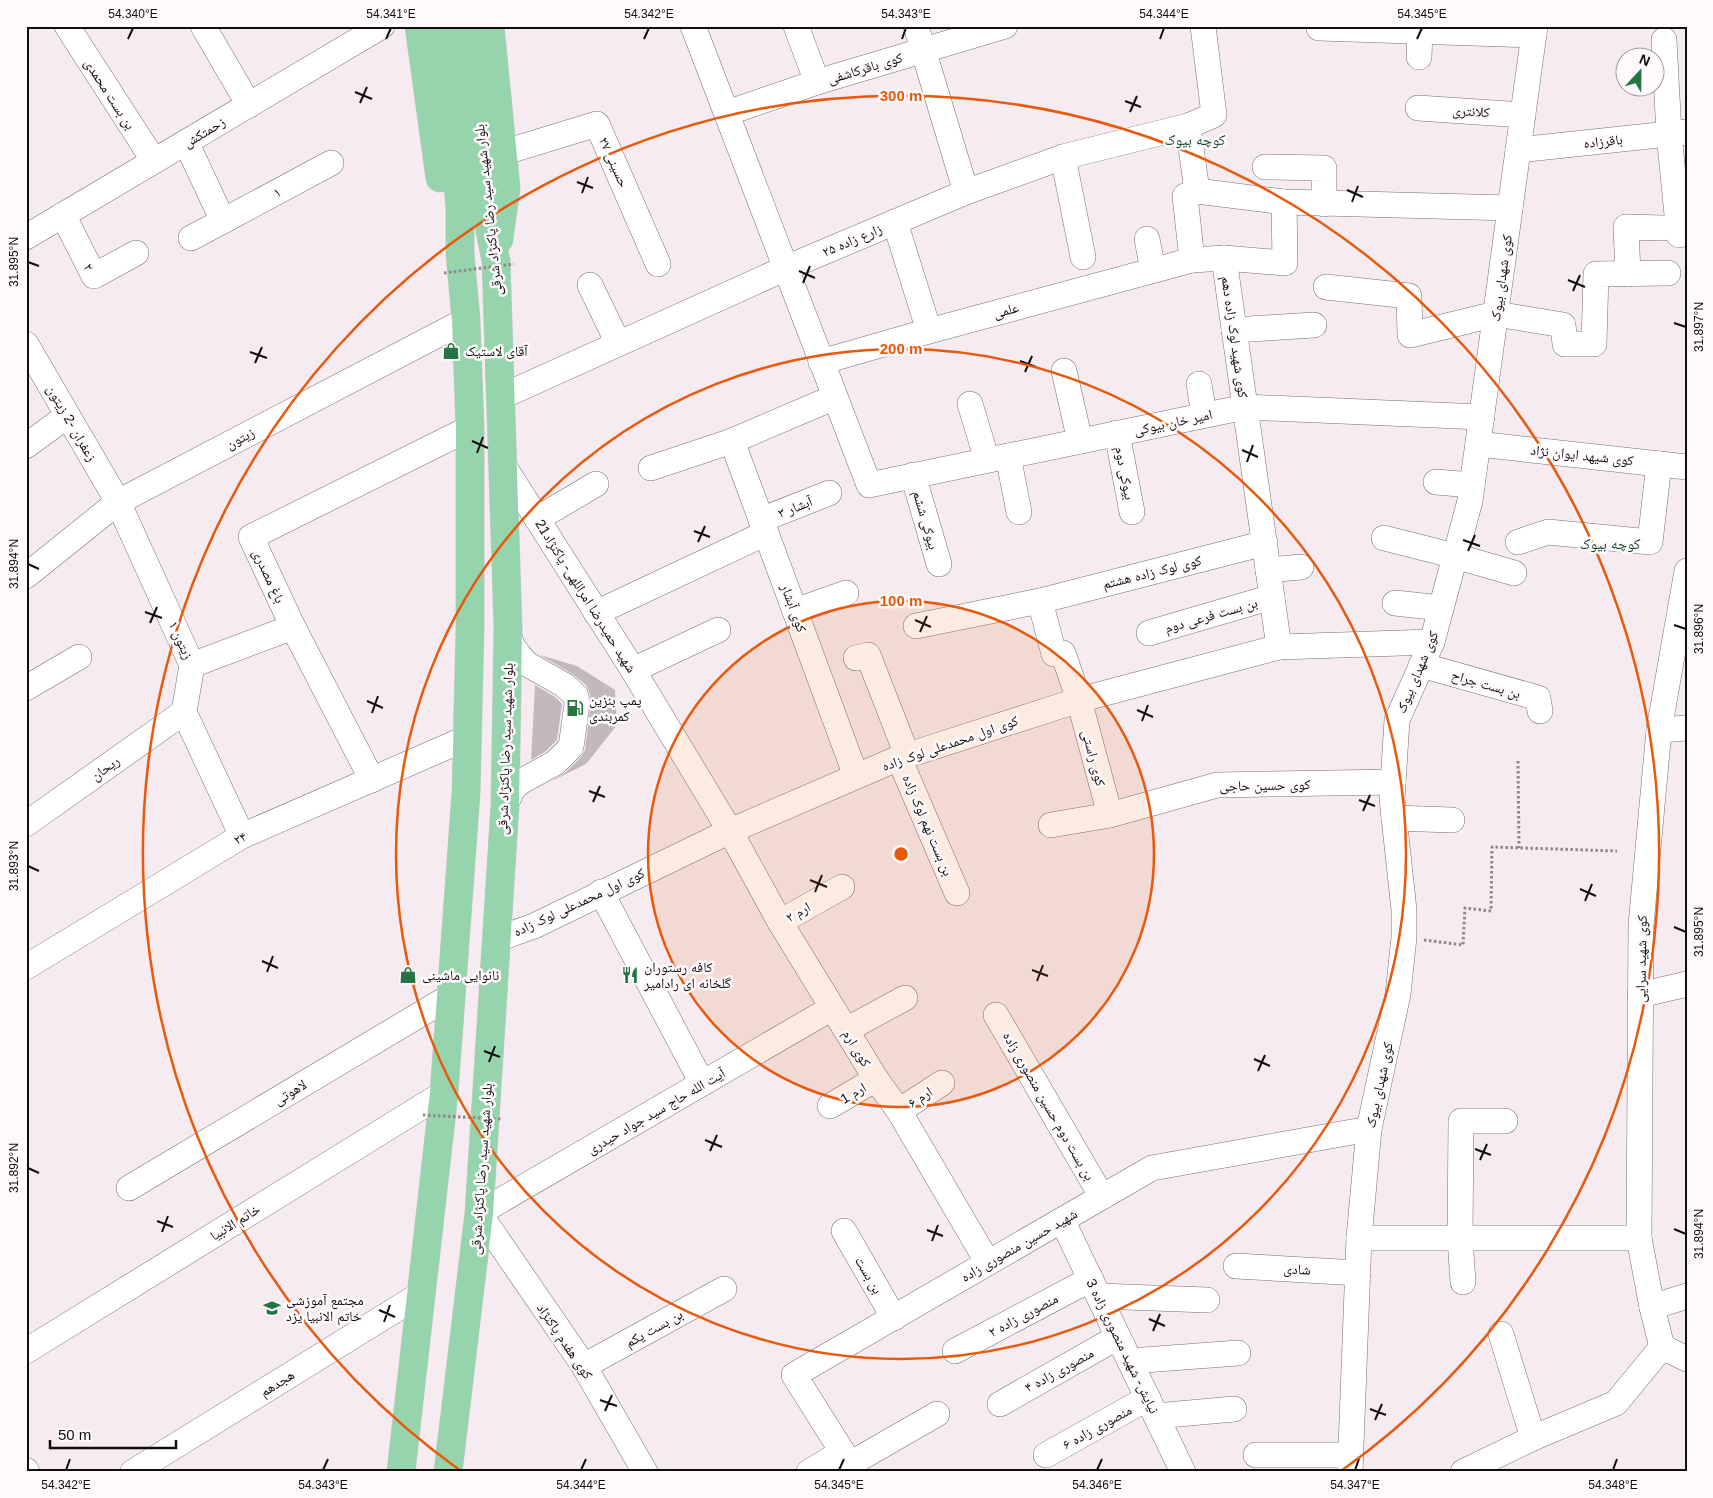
<svg xmlns="http://www.w3.org/2000/svg" width="1713" height="1498" font-family="Helvetica,'Noto Naskh Arabic',sans-serif">
	<style>
		.building { fill: #c2b8bd }
		.lines { fill: none; stroke-linecap: round; stroke-linejoin: round }
		.minor-casing { stroke: #786f74; stroke-width: 26 }
		.major-casing { stroke: #cbcaca; stroke-width: 29 }
		.path { stroke: #8e878b; stroke-width: 3; stroke-dasharray: 2.5 2.5; stroke-linecap: butt }
		.minor { stroke: #fff; stroke-width: 25 }
		.major { stroke: #95d4ac; stroke-width: 28 }
		.path-bridge { stroke: #8e878b; stroke-width: 3; stroke-dasharray: 2.5 2.5; stroke-linecap: butt }
		.ticks { fill: none; stroke: #110d0f; stroke-width: 2 }
		.ring { fill: none; stroke: #e8590c; stroke-width: 2.5 }
		.labels { text-anchor: middle; dominant-baseline: central; stroke-width: 5; stroke-linejoin: round; paint-order: stroke }
		.street-label { font-size: 14px; fill: #110d0f; stroke: #fefafc }
		.poi-label { font-size: 14px; fill: #110d0f; stroke: #fefafc; text-anchor: start }
		.neighbourhood-label { font-size: 15px; fill: #164b2a; stroke: #fefafc }
		.centre { fill: #e8590c; stroke: #fefafc; stroke-width: 2.5 }
		.ring-label { font-size: 15px; text-anchor: middle; font-weight: bold; fill: #e8590c; stroke: #fefafc; stroke-width: 5; stroke-linejoin: round; paint-order: stroke }
		.neatline { fill: none; stroke: #110d0f; stroke-width: 2 }
		.ticks-label { font-size: 12px; text-anchor: middle; fill: #110d0f }
	</style>
	<rect width="100%" height="100%" fill="#f5ebf0"/>
	<!-- building -->
	<g class="building">
		<polygon points="540,655 577,666 615,690 617,725 586,764 552,781 565,773 581,757 585,750 591,702 590,694 586,685 571,673"/>
		<polygon points="535,685 555,697 562,704 557,740 546,751 531,760"/>
	</g>
	<g class="lines">
		<!-- minor casing -->
		<g class="minor-casing">
			<g id="minor">
				<polyline points="67,26 154,161"/>
				<polyline points="203,26 249,105"/>
				<polyline points="693,26 869,485 1245,407 1482,417"/>
				<polyline points="796,26 817,82"/>
				<polyline points="916,26 966,192"/>
				<polyline points="1203,26 1214,115 1188,126 1197,191 1185,196 1192,260 1224,258 1279,647"/>
				<polyline points="1319,28 1534,35"/>
				<polyline points="1664,40 1669,134 1679,235"/>
				<polyline points="1419,57 1420,31"/>
				<polyline points="1418,108 1523,115"/>
				<polyline points="727,113 817,82 1005,26"/>
				<polyline points="186,142 223,221 191,238"/>
				<polyline points="1518,150 1687,132"/>
				<polyline points="502,153 597,124 658,264"/>
				<polyline points="1063,157 1083,257"/>
				<polyline points="1265,167 1324,168 1324,204"/>
				<polyline points="1197,191 1284,202 1510,208"/>
				<polyline points="63,215 94,276 136,253"/>
				<polyline points="223,221 331,163"/>
				<polyline points="895,222 929,331"/>
				<polyline points="26,237 382,26"/>
				<polyline points="1147,239 1153,270"/>
				<polyline points="1224,258 1285,263 1284,202"/>
				<polyline points="1628,274 1626,227 1663,228"/>
				<polyline points="590,285 618,343"/>
				<polyline points="1326,287 1409,296 1410,335 1496,314 1563,325 1565,344 1594,344 1596,274 1668,273"/>
				<polyline points="1234,330 1314,325"/>
				<polyline points="26,344 118,502 192,665 184,712 242,836"/>
				<polyline points="821,362 929,331 1192,260"/>
				<polyline points="1064,371 1080,441"/>
				<polyline points="1199,384 1204,415"/>
				<polyline points="501,397 786,268 966,192 1063,157 1188,126"/>
				<polyline points="970,404 987,460"/>
				<polyline points="1117,433 1132,512"/>
				<polyline points="732,441 856,776"/>
				<polyline points="1478,444 1687,467"/>
				<polyline points="26,446 67,416"/>
				<polyline points="1008,456 1019,512"/>
				<polyline points="503,465 633,670 730,831 780,922 876,1079 899,1111 988,1263"/>
				<polyline points="651,468 732,441 835,397"/>
				<polyline points="913,475 939,564"/>
				<polyline points="1436,482 1472,485"/>
				<polyline points="537,519 596,484"/>
				<polyline points="761,520 829,493"/>
				<polyline points="1384,538 1455,556 1514,573"/>
				<polyline points="1518,542 1548,532 1650,542 1659,464"/>
				<polyline points="1268,570 1301,567"/>
				<polyline points="26,576 118,502 466,320"/>
				<polyline points="1040,601 1265,543"/>
				<polyline points="1395,603 1441,608"/>
				<polyline points="795,611 846,593"/>
				<polyline points="596,613 766,533"/>
				<polyline points="916,626 1040,601 1054,654 1063,653 1079,700 1110,815"/>
				<polyline points="1149,633 1272,597"/>
				<polyline points="856,658 868,655 907,755"/>
				<polyline points="192,665 293,627"/>
				<polyline points="1421,665 1538,698 1540,711"/>
				<polyline points="633,670 718,630"/>
				<polyline points="26,688 79,657"/>
				<polyline points="1659,730 1687,728"/>
				<polyline points="899,758 957,893"/>
				<polyline points="372,780 293,627 251,537 470,428"/>
				<polyline points="505,805 514,787 522,781 555,763 571,747 577,704 576,696 564,685 527,664 519,655 513,647 508,634"/>
				<polyline points="1394,818 1452,820"/>
				<polyline points="26,824 184,712"/>
				<polyline points="1051,825 1110,815 1217,785 1393,782"/>
				<polyline points="601,892 702,1083"/>
				<polyline points="780,922 842,887"/>
				<polyline points="497,939 534,926 730,831 899,758 1079,700 1279,647 1432,642"/>
				<polyline points="26,967 242,836 467,738"/>
				<polyline points="1640,995 1687,984"/>
				<polyline points="996,1015 1102,1197"/>
				<polyline points="846,1030 905,998"/>
				<polyline points="830,1106 876,1079"/>
				<polyline points="899,1111 942,1083"/>
				<polyline points="129,1188 451,996"/>
				<polyline points="1062,1220 1183,1472"/>
				<polyline points="844,1231 894,1318"/>
				<polyline points="1359,1238 1639,1238"/>
				<polyline points="1236,1266 1358,1273"/>
				<polyline points="1463,1282 1460,1238 1461,1121 1505,1121"/>
				<polyline points="1099,1296 1207,1300"/>
				<polyline points="1652,1307 1687,1296"/>
				<polyline points="1501,1334 1533,1438"/>
				<polyline points="1662,1347 1652,1307 1639,1238 1641,925 1659,730 1687,571"/>
				<polyline points="1662,1347 1687,1359"/>
				<polyline points="26,1351 444,1093"/>
				<polyline points="955,1351 1091,1279"/>
				<polyline points="1130,1361 1238,1353"/>
				<polyline points="584,1366 724,1289"/>
				<polyline points="1000,1404 1118,1337"/>
				<polyline points="1156,1416 1234,1409"/>
				<polyline points="1046,1455 1148,1398"/>
				<polyline points="1256,1455 1351,1455"/>
				<polyline points="850,1464 937,1414"/>
				<polyline points="26,1470 27,1472"/>
				<polyline points="133,1472 421,1294"/>
				<polyline points="645,1472 584,1366 479,1213 832,1008"/>
				<polyline points="809,1472 842,1452"/>
				<polyline points="855,1472 794,1375 1152,1168 1369,1129"/>
				<polyline points="1350,1472 1359,1238 1369,1129 1398,994 1404,937 1404,910 1392,799 1397,720 1432,642 1470,501 1535,26"/>
				<polyline points="1463,1472 1533,1438 1616,1403 1662,1347"/>
			</g>
		</g>
		<!-- major casing -->
		<g class="major-casing">
			<g id="major">
				<polyline points="419,26 440,178"/>
				<polyline points="490,26 506,188 499,239"/>
				<polyline points="401,1472 444,1093 466,793 470,629 470,428 466,320 460,254 460,208 444,26"/>
				<polyline points="448,1472 479,1213 505,805 508,627 496,261 485,205 471,26"/>
			</g>
		</g>
		<!-- path -->
		<g class="path">
			<polyline points="1518,761 1519,848"/>
			<polyline points="1424,940 1463,945 1465,908 1491,911 1492,847 1617,851"/>
		</g>
		<!-- minor -->
		<use href="#minor" class="minor"/>
		<!-- major -->
		<use href="#major" class="major"/>
		<!-- path-bridge -->
		<g class="path-bridge">
			<polyline points="444,273 514,264"/>
			<polyline points="423,1115 502,1119"/>
		</g>
	</g>
	<!-- ticks -->
	<path class="ticks" d="M128,39L133,28M386,39L391,28M644,39L649,28M902,39L906,28M1160,39L1164,28M1417,39L1422,28M355,92L372,99M1125,101L1141,107M360,103L367,87M1130,112L1137,96M577,182L593,188M1347,190L1363,197M582,193L588,177M1352,202L1358,186M28,262L39,266M799,271L815,278M1568,280L1585,287M803,283L810,266M1573,291L1580,275M1674,323L1686,327M250,352L267,358M1020,361L1036,367M255,363L262,347M1025,372L1032,356M472,441L488,448M1242,450L1258,457M477,453L483,437M1247,462L1253,445M694,531L710,537M1463,540L1480,546M698,542L705,526M1468,551L1475,535M28,564L39,569M145,612L162,618M915,620L931,627M150,623L157,607M1674,625L1686,629M920,632L927,616M367,701L383,708M1137,710L1153,717M372,713L378,696M1142,721L1148,705M589,791L605,797M1359,800L1375,806M593,802L600,786M1363,811L1370,795M28,866L39,871M810,880L827,887M1580,889L1596,896M815,892L822,875M1585,901L1592,884M1674,927L1686,932M262,961L278,968M1032,970L1048,976M267,972L273,956M1037,981L1043,965M484,1051L500,1057M1254,1059L1270,1066M489,1062L495,1046M1258,1071L1265,1055M705,1140L722,1147M1475,1149L1491,1155M710,1151L717,1135M1480,1160L1487,1144M28,1168L39,1173M157,1221L173,1227M1674,1229L1686,1234M927,1230L943,1236M162,1232L168,1216M932,1241L938,1225M379,1310L395,1317M1149,1319L1165,1326M384,1322L390,1305M1153,1331L1160,1314M600,1400L617,1406M1370,1409L1386,1415M605,1411L612,1395M1375,1420L1382,1404M66,1470L70,1459M323,1470L328,1459M581,1470L586,1459M839,1470L844,1459M1097,1470L1102,1459M1355,1470L1359,1459M1613,1470L1617,1459"/>
	<!-- distance rings -->
	<circle cx="901" cy="854" r="253" fill="#e8590c" fill-opacity=".12"/>
	<g class="ring">
		<circle cx="901" cy="854" r="253"/>
		<circle cx="901" cy="854" r="505"/>
		<path d="M461 1471A758 758 0 1 1 1341 1471"/>
	</g>
	<!-- icons -->
	<defs>
		<g id="shop-bare" transform="scale(1.35)"><path d="M-5-2.5h2.3a2.7 3.5 0 0 1 5.4 0H5L5.5 6h-11ZM-1.5-2.5h3a1.5 2.3 0 0 0-3 0Z" fill="#267444" stroke="#fefafc" stroke-width="2.5" paint-order="stroke"/></g>
		<g id="fuel-bare" transform="scale(1.35)"><path d="M-5.5-6h7V0h2V4h1.3V-2.5L3-4.5l.8-.8L6-3V5H2.5V1h-1V6h-7ZM-4.2-4.7v3.2H.2V-4.7Z" fill="#267444" stroke="#fefafc" stroke-width="2.5" paint-order="stroke"/></g>
		<g id="restaurant-bare" transform="scale(1.35)"><path d="M-5-6h1v4h1v-4h1v4h1v-4h1v5L-1.5 .5V6h-2V.5L-5-1ZM5-6V6H3V1.5H1.5Q1.5-4 5-6Z" fill="#267444" stroke="#fefafc" stroke-width="2.5" paint-order="stroke"/></g>
		<g id="school-bare" transform="scale(1.35)"><path d="M0-5L7-2L0 1L-7-2ZM-4 1L0 2.5L4 1V4Q0 6-4 4Z" fill="#267444" stroke="#fefafc" stroke-width="2.5" paint-order="stroke"/></g>
	</defs>
	<g fill-rule="evenodd">
		<use href="#shop-bare" x="451" y="351"/>
		<use href="#fuel-bare" x="575" y="708"/>
		<use href="#shop-bare" x="408" y="975"/>
		<use href="#restaurant-bare" x="630" y="975"/>
		<use href="#school-bare" x="272" y="1308"/>
	</g>
	<g class="labels">
		<!-- street labels -->
		<g class="street-label">
			<text transform="translate(865 68) rotate(-17)">کوی باقرکاشفی</text>
			<text transform="translate(110 94) rotate(57)">بن بست محمدی</text>
			<text transform="translate(1471 111) rotate(3)">کلانتری</text>
			<text transform="translate(204 132) rotate(-31)">زحمتکش</text>
			<text transform="translate(1603 141) rotate(-6)">باقرزاده</text>
			<text transform="translate(614 162) rotate(66)">حسینی ۲۷</text>
			<text transform="translate(277 192) rotate(-28)">۱</text>
			<text transform="translate(488 210) rotate(-96)">بلوار شهید سید رضا پاکنژاد شرقی</text>
			<text transform="translate(852 240) rotate(-23)">زارع زاده ۲۵</text>
			<text transform="translate(89 267) rotate(63)">۲</text>
			<text transform="translate(1501 278) rotate(-82)">کوی شهدای بیوک</text>
			<text transform="translate(1006 310) rotate(-15)">علمی</text>
			<text transform="translate(1235 337) rotate(82)">کوی شهید لوک زاده دهم</text>
			<text transform="translate(1173 422) rotate(-12)">امیر خان بیوکی</text>
			<text transform="translate(72 423) rotate(60)">زعفران -2 زیتون</text>
			<text transform="translate(240 438) rotate(-28)">زیتون</text>
			<text transform="translate(1582 455) rotate(6)">کوی شیهد ایوان نژاد</text>
			<text transform="translate(1125 473) rotate(79)">بیوکی دوم</text>
			<text transform="translate(795 507) rotate(-22)">آبشار ۳</text>
			<text transform="translate(926 520) rotate(74)">بیوکی ششم</text>
			<text transform="translate(1152 572) rotate(-14)">کوی لوک زاده هشتم</text>
			<text transform="translate(269 576) rotate(65)">باغ مصدری</text>
			<text transform="translate(586 596) rotate(58)">شهید حمیدرضا امراللهی- پاکنژاد21</text>
			<text transform="translate(794 608) rotate(70)">کوی آبشار</text>
			<text transform="translate(1211 615) rotate(-16)">بن بست فرعی دوم</text>
			<text transform="translate(181 640) rotate(66)">زیتون ۱</text>
			<text transform="translate(1417 672) rotate(-67)">کوی شهدای بیوک</text>
			<text transform="translate(1486 684) rotate(16)">بن بست جراح</text>
			<text transform="translate(950 743) rotate(-19)">کوی اول محمدعلی لوک زاده</text>
			<text transform="translate(505 749) rotate(-88)">بلوار شهید سید رضا پاکنژاد شرقی</text>
			<text transform="translate(1094 758) rotate(75)">کوی راستی</text>
			<text transform="translate(105 768) rotate(-36)">ریحان</text>
			<text transform="translate(1265 785) rotate(-1)">کوی حسین حاجی</text>
			<text transform="translate(928 825) rotate(67)">بن بست نهم لوک زاده</text>
			<text transform="translate(240 838) rotate(-28)">۲۴</text>
			<text transform="translate(579 902) rotate(-25)">کوی اول محمدعلی لوک زاده</text>
			<text transform="translate(798 912) rotate(-30)">ارم ۲</text>
			<text transform="translate(1641 959) rotate(-89)">کوی شهید سرایی</text>
			<text transform="translate(857 1048) rotate(59)">کوی ارم</text>
			<text transform="translate(1379 1085) rotate(-78)">کوی شهدای بیوک</text>
			<text transform="translate(290 1092) rotate(-31)">لاهوتی</text>
			<text transform="translate(853 1093) rotate(-31)">ارم 1</text>
			<text transform="translate(920 1097) rotate(-33)">ارم ۶</text>
			<text transform="translate(1049 1106) rotate(60)">بن بست دوم حسین منصوری زاده</text>
			<text transform="translate(656 1111) rotate(-30)">آیت الله حاج سید جواد حیدری</text>
			<text transform="translate(481 1169) rotate(-86)">بلوار شهید سید رضا پاکنژاد شرقی</text>
			<text transform="translate(235 1222) rotate(-32)">خاتم الانبیا</text>
			<text transform="translate(1019 1245) rotate(-30)">شهید حسین منصوری زاده</text>
			<text transform="translate(1297 1269) rotate(3)">شادی</text>
			<text transform="translate(869 1275) rotate(60)">بن بست</text>
			<text transform="translate(1023 1315) rotate(-28)">منصوری زاده ۲</text>
			<text transform="translate(654 1328) rotate(-29)">بن بست یکم</text>
			<text transform="translate(565 1341) rotate(56)">کوی هفدم پاکنژاد</text>
			<text transform="translate(1123 1346) rotate(64)">نیایش- شهید منصوری زاده 3</text>
			<text transform="translate(1059 1370) rotate(-29)">منصوری زاده ۴</text>
			<text transform="translate(277 1383) rotate(-32)">هجدهم</text>
			<text transform="translate(1097 1427) rotate(-29)">منصوری زاده ۶</text>
		</g>
		<!-- poi labels -->
		<g class="poi-label">
			<text x="465" y="351">آقای لاستیک</text>
			<text x="589" y="700">پمپ بنزین<tspan x="589" dy="16">کمربندی</tspan></text>
			<text x="644" y="967">کافه رستوران<tspan x="644" dy="16">گلخانه ای رادامیر</tspan></text>
			<text x="422" y="975">نانوایی ماشینی</text>
			<text x="286" y="1300">مجتمع آموزشی<tspan x="286" dy="16">خاتم الانبیا یزد</tspan></text>
		</g>
		<!-- neighbourhood labels -->
		<g class="neighbourhood-label">
			<text x="1195" y="139">کوچه بیوک</text>
			<text x="1610" y="543">کوچه بیوک</text>
		</g>
	</g>
	<circle cx="901" cy="854" r="8" class="centre"/>
	<g class="ring-label">
		<text x="901" y="101">300 m</text>
		<text x="901" y="354">200 m</text>
		<text x="901" y="606">100 m</text>
	</g>
	<!-- border -->
	<rect width="1713" height="1498" fill="none" stroke="#fefafc" stroke-width="55"/>
	<!-- north arrow -->
	<g transform="translate(1640 72) rotate(22)"><circle r="24" fill="#fefafc" stroke="#9f9b9d"/>
	<path d="M0-4L9 19L0 12L-9 19Z" fill="#267444"/>
	<text y="-8" font-size="14" font-weight="bold" text-anchor="middle" fill="#110d0f">N</text>
	</g>
	<!-- scale -->
	<path d="M50 1440v8h126v-8" fill="none" stroke="#110d0f" stroke-width="2.5"/>
	<text x="58" y="1440" font-size="15" fill="#110d0f" stroke="#fefafc" stroke-width="4" paint-order="stroke">50 m</text>
	<rect x="28" y="28" width="1658" height="1442" class="neatline"/>
	<g class="ticks-label">
		<text x="133" y="18">54.340°E</text>
		<text x="391" y="18">54.341°E</text>
		<text x="649" y="18">54.342°E</text>
		<text x="906" y="18">54.343°E</text>
		<text x="1164" y="18">54.344°E</text>
		<text x="1422" y="18">54.345°E</text>
		<text transform="translate(14 262) rotate(-90)" y="4">31.895°N</text>
		<text transform="translate(1699 327) rotate(-90)" y="4">31.897°N</text>
		<text transform="translate(14 564) rotate(-90)" y="4">31.894°N</text>
		<text transform="translate(1699 629) rotate(-90)" y="4">31.896°N</text>
		<text transform="translate(14 866) rotate(-90)" y="4">31.893°N</text>
		<text transform="translate(1699 932) rotate(-90)" y="4">31.895°N</text>
		<text transform="translate(14 1168) rotate(-90)" y="4">31.892°N</text>
		<text transform="translate(1699 1234) rotate(-90)" y="4">31.894°N</text>
		<text x="66" y="1489">54.342°E</text>
		<text x="323" y="1489">54.343°E</text>
		<text x="581" y="1489">54.344°E</text>
		<text x="839" y="1489">54.345°E</text>
		<text x="1097" y="1489">54.346°E</text>
		<text x="1355" y="1489">54.347°E</text>
		<text x="1613" y="1489">54.348°E</text>
	</g>
</svg>
